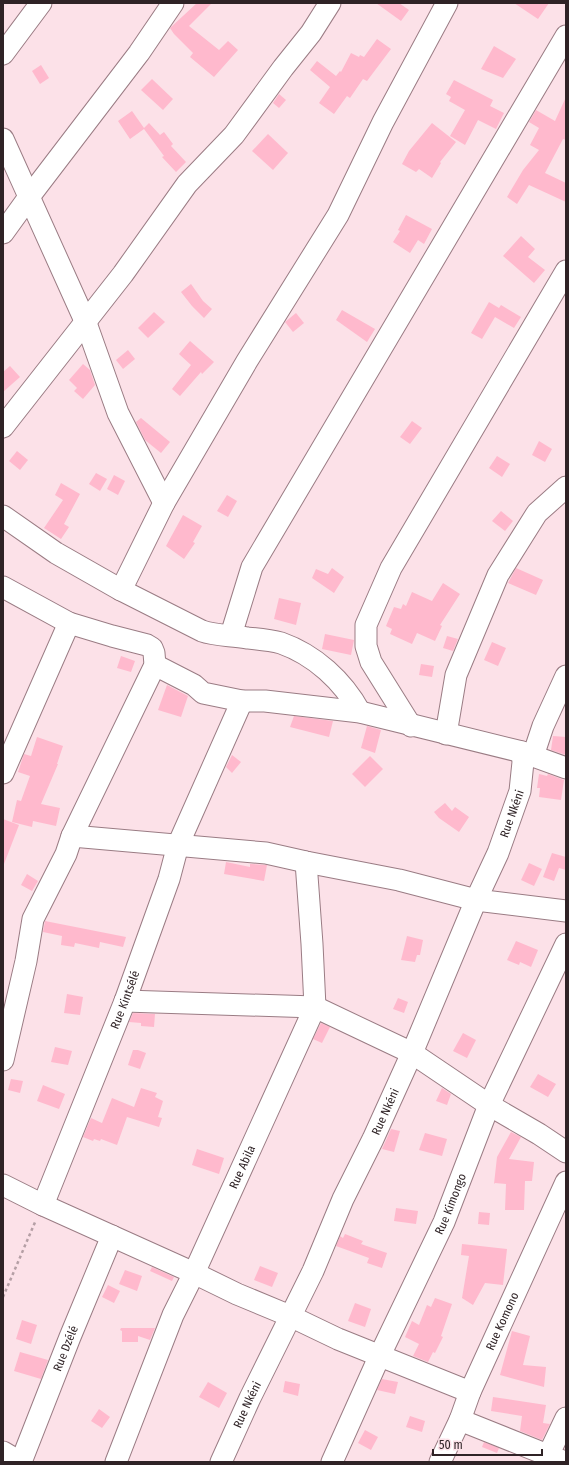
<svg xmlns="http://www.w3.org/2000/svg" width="569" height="1465" font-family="'Fira Sans Condensed',sans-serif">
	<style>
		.building { fill: #ffb9cd }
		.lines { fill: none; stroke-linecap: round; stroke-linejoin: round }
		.minor-casing { stroke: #9a7c84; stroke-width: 23 }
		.path { stroke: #b59fa5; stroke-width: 2.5; stroke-dasharray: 3 3; stroke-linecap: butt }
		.minor { stroke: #fff; stroke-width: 21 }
		.labels { text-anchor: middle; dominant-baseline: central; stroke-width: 3; stroke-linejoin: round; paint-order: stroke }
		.street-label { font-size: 12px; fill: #2f2326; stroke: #fce1e8 }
	</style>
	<rect width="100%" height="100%" fill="#fce1e8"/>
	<!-- building -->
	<g class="building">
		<polygon points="197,3 212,3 189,26 219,50 228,41 238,50 214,77 190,57 193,53 174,34 170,28"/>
		<polygon points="376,3 399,3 409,10 401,21"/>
		<polygon points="514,3 549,3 538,19"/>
		<polygon points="377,39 391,49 367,81 363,79 350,98 347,96 334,114 319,103 330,87 310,70 317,61 336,76 340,71 341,72 351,53 359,57 360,55 364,57"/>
		<polygon points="494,46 516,59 503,78 481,69"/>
		<polygon points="41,65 49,78 40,84 32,71"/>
		<polygon points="152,79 173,99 163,110 141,90"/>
		<polygon points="454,80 493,100 490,106 504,113 496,129 478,120 465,145 450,136 465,110 449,101 451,97 446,94"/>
		<polygon points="279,94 286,100 279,108 273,103"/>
		<polygon points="566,97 566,140 563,139 545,173 566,183 566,202 529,185 517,204 507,197 523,170 539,150 530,145 539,128 529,122 536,110 555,121"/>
		<polygon points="132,111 144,128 149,123 160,135 164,132 173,144 171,146 186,162 176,172 162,157 164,156 144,129 130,139 118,121"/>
		<polygon points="432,123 456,142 440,162 441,163 432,178 419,169 416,172 402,164 409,151"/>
		<polygon points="268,134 288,153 273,170 252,151"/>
		<polygon points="406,215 432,229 424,244 418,240 410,253 393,242 400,231 398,230"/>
		<polygon points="521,236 535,249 528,257 545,270 534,283 503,256"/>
		<polygon points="191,284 203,301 212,309 204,318 192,306 181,292"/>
		<polygon points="489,302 499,308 501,305 521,317 514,328 495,317 482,339 471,333"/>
		<polygon points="342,310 375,329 367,342 336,320"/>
		<polygon points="154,312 165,322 148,338 138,328"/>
		<polygon points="296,313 304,323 293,332 285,322"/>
		<polygon points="190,341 214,362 202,374 201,372 180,396 172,389 191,365 179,354"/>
		<polygon points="128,350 135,359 123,369 116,360"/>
		<polygon points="83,364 90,370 95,385 83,399 74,391 77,388 69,380"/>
		<polygon points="10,366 20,377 3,392 3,372"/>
		<polygon points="141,418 170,442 161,453 145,440 136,422"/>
		<polygon points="412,421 422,428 410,444 400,437"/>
		<polygon points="539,441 552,449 545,462 532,455"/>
		<polygon points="17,451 28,460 20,470 9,461"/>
		<polygon points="497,456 510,464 502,477 489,468"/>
		<polygon points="96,473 107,479 100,491 89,484"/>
		<polygon points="114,475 125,481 118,495 107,489"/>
		<polygon points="61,483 80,494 64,524 69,527 61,539 44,528 63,500 55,495"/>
		<polygon points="227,495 237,501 228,517 217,511"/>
		<polygon points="501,511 513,521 505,531 492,521"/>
		<polygon points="183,515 202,526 193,542 195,543 184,559 166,546"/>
		<polygon points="332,568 344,577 334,593 312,578 316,569 328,574"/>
		<polygon points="516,568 543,580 536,595 508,583"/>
		<polygon points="443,583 460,594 440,625 442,626 435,641 417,633 412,644 390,634 392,629 386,626 394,607 401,609 403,604 406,606 412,592 432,601"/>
		<polygon points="279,598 301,603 296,625 274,619"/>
		<polygon points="325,634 354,640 351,655 322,649"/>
		<polygon points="447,636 458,639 453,651 443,648"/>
		<polygon points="492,642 506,648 498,666 484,660"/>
		<polygon points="121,656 135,661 131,672 117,668"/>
		<polygon points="421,664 434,666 432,677 419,675"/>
		<polygon points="167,685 188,696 181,717 158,710"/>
		<polygon points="294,716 333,721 329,737 290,727"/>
		<polygon points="367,726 381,730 375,753 361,748"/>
		<polygon points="553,736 566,737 566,755 551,750"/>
		<polygon points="37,737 63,746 57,764 58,764 41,804 60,808 56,826 33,821 32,827 12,822 17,800 21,801 30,776 18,772 24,754 31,756"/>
		<polygon points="232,755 241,762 232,773 226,767"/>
		<polygon points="370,756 383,769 365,787 352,774"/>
		<polygon points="539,774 547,776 548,774 564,780 561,800 539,797 540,788 537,788"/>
		<polygon points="445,803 452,811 455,807 469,817 459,832 439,818 434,812"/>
		<polygon points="3,819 19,825 4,864 3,863"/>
		<polygon points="552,853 566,857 566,870 559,868 554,881 543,877"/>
		<polygon points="226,862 250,867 250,864 267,865 264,881 224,874"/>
		<polygon points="529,863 542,869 534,886 521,880"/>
		<polygon points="27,874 38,881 32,891 21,885"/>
		<polygon points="45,921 126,937 123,947 100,942 99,948 75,943 74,947 61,945 62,936 43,932"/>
		<polygon points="407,936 423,940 420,955 417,955 415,962 401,960"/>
		<polygon points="516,941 538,950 531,967 520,962 519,965 507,960"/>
		<polygon points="67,994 83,997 80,1015 64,1013"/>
		<polygon points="398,998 408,1002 404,1013 393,1009"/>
		<polygon points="133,1013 155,1014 154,1027 141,1026 141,1023 129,1022"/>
		<polygon points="321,1023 330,1027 322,1043 313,1039"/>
		<polygon points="463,1033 476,1040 467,1058 453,1051"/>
		<polygon points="55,1047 72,1051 68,1065 51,1062"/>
		<polygon points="133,1050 138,1050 146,1053 140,1069 128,1065"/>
		<polygon points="538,1074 556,1084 548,1097 530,1087"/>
		<polygon points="11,1079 23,1081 20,1093 8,1090"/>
		<polygon points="43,1085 65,1094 59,1109 37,1101"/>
		<polygon points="141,1088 157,1093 155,1097 163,1101 158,1117 162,1118 159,1127 127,1117 117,1145 101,1139 100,1141 94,1139 93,1141 83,1137 91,1118 102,1123 112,1098 134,1107"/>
		<polygon points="442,1088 451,1094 447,1105 436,1101"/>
		<polygon points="391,1129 400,1131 394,1152 382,1149"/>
		<polygon points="511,1132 521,1137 509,1159 534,1162 532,1181 525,1181 524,1210 505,1210 506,1184 495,1183 494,1184 497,1157"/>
		<polygon points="425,1133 447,1139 442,1156 419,1150"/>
		<polygon points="197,1149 224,1158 219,1174 192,1165"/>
		<polygon points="396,1208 418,1211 416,1224 394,1221"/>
		<polygon points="479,1212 490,1213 489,1225 478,1224"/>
		<polygon points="345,1234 363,1241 361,1244 387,1253 382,1268 367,1263 369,1258 336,1246 340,1236 343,1238"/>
		<polygon points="462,1244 507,1249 503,1285 485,1283 473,1305 462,1298 469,1256 461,1255"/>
		<polygon points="260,1266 278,1273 272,1287 254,1280"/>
		<polygon points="152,1267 174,1277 172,1281 150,1271"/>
		<polygon points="125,1270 142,1276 137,1291 119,1284"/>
		<polygon points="108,1285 120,1291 114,1303 102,1297"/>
		<polygon points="435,1298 452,1304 441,1336 443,1337 435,1353 433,1352 428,1362 413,1356 419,1344 405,1337 412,1321 419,1325 427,1305 431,1307"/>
		<polygon points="355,1303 371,1309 365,1327 348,1321"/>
		<polygon points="22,1320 37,1325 31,1344 16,1339"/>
		<polygon points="121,1328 155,1328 150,1340 138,1336 138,1342 122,1342 122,1331 120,1330"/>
		<polygon points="512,1331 530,1336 523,1365 546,1367 544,1387 500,1375"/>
		<polygon points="20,1352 48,1360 41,1379 14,1371"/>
		<polygon points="382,1379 398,1382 395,1394 377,1390"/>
		<polygon points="285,1381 300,1384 298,1396 283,1392"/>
		<polygon points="208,1382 227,1393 219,1408 199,1397"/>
		<polygon points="493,1397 546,1405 543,1423 550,1424 542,1440 520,1431 522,1416 491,1411"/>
		<polygon points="99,1409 110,1417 102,1428 91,1421"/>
		<polygon points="410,1416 425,1421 422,1432 406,1427"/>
		<polygon points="365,1430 378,1437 371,1450 358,1443"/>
		<polygon points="484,1442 499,1448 497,1453 482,1447"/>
	</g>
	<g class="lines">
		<!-- minor casing -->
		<g class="minor-casing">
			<g id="minor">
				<polyline points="3,54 41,3"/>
				<polyline points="3,139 86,323 118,413 164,503"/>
				<polyline points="3,233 29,197 139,53 173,3"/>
				<polyline points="3,427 123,274 187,184 234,135 283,68 311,33 330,3"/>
				<path d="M3,516L56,553L121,590L202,631C216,636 232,635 247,638C258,639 270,640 281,643C315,655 343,681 360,712"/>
				<polyline points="3,587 69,623 112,636 147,645 152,648 154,653 155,665 72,836 66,854 33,919 26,961 3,1060"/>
				<polyline points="121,590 164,503 247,361 338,215 383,122 447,3"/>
				<polyline points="231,635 252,567 566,36"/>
				<polyline points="155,665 194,685 203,693 242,701 265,701 360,712 522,752 566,768"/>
				<polyline points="411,726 371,662 366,646 366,625 391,568 566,271"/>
				<polyline points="446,734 456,675 498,575 537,513 566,487"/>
				<polyline points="533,756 543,726 566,676"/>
				<polyline points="3,773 69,623"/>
				<polyline points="72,836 266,853 306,862 399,880 476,900 566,911"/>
				<polyline points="125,1001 315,1007 412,1053 489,1105 539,1134 566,1152"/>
				<polyline points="3,1185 43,1205 194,1273 237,1294 290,1316 338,1339 470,1392"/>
				<path id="s1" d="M43,1205L125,1001L169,879L178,845L242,701"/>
				<polyline points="460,1420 565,1462"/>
				<polyline points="3,1452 20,1462"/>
				<path id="s2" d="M21,1462L70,1337L112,1236"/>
				<path id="s3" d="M116,1462L173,1315L194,1273L315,1007L312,944L306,862"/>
				<path id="s4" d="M221,1462L250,1398L313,1271L343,1199L373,1139L412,1053L476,900L498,853L520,791L523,762L522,752"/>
				<path id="s5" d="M332,1462L380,1355L444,1222L489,1105L566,944"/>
				<path id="s6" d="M440,1462L460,1420L470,1392L566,1182"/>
				<polyline points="545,1462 566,1418"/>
			</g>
		</g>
		<!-- path -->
		<polyline class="path" points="3,1297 36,1220"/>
		<!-- minor -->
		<use href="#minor" class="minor"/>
	</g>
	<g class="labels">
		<!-- street labels -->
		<g class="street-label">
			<text stroke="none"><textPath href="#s4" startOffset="711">Rue Nkéni</textPath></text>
			<text stroke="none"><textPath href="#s1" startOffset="221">Rue Kintsélé</textPath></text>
			<text stroke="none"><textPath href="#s4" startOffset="387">Rue Nkéni</textPath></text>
			<text stroke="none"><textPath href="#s3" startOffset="321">Rue Abila</textPath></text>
			<text stroke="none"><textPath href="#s5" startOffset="284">Rue Kimongo</textPath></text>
			<text stroke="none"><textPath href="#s6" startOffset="154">Rue Komono</textPath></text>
			<text stroke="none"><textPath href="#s2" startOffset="122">Rue Dzélé</textPath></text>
			<text stroke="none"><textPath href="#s4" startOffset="63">Rue Nkéni</textPath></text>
		</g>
	</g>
	<!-- border -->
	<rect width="569" height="1465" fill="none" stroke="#2f2326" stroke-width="8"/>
	<!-- scale -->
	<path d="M433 1449v6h109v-6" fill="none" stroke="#2f2326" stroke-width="2"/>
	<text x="439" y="1449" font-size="12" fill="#2f2326" stroke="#fce1e8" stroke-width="3" paint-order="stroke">50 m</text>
</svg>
